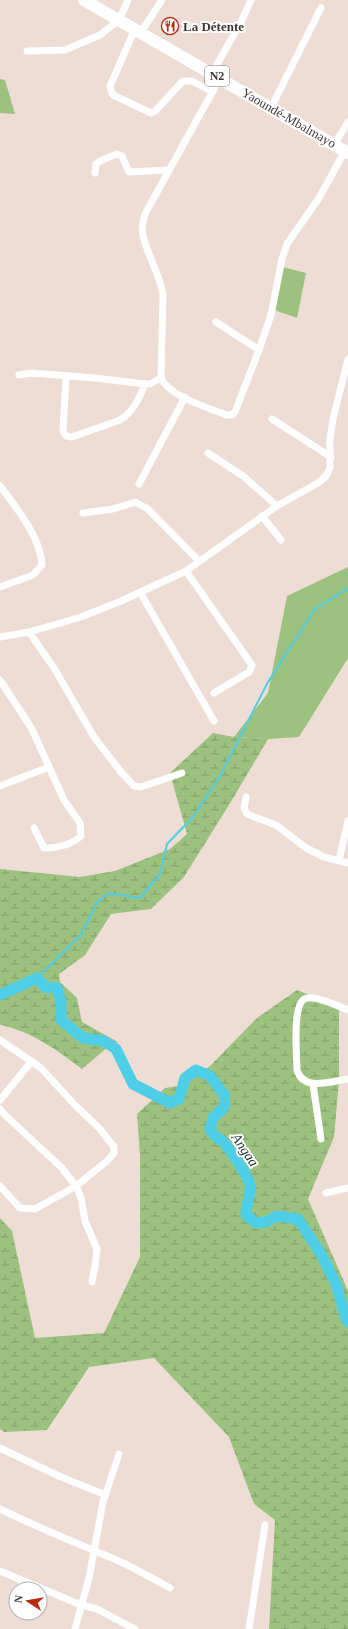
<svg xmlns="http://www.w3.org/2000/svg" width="348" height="1629" font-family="'Times New Roman',serif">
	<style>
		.green { fill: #9dc280 }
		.wetland { fill: url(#wetland-marsh) }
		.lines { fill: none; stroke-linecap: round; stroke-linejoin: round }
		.stream { stroke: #4fcfe7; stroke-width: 2 }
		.river { stroke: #4fcfe7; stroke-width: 11 }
		.street { stroke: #fff; stroke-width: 7 }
		.highway { stroke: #fff; stroke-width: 12 }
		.labels { text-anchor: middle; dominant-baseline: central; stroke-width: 4; stroke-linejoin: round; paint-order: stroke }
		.shield { fill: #fff; stroke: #797472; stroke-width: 1 }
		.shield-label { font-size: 12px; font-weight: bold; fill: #3f3835 }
		.poi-label { font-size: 13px; font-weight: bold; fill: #3f3835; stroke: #fff; text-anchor: start }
		.street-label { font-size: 13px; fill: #3f3835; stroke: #fff }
		.water-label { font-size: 14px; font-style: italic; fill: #172d32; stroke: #fff }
	</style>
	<defs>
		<pattern id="wetland-marsh" width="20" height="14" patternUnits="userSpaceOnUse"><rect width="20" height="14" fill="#9dc280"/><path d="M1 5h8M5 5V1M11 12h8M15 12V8" fill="none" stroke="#819f6a"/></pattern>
	</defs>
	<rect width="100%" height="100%" fill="#eeddd5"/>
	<!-- green -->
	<g class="green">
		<polygon points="0,79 5,80 15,114 0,113"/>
		<polygon points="283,267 306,273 297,318 277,311 274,308"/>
		<polygon points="348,567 348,658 299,737 268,739 234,737 268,693 287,596"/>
	</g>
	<!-- wetland -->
	<g class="wetland">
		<path d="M213,733L234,737L268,739L232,800L184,877L151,909L111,914L85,955L59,974L60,982L77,998L82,1022L118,1042L109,1046L82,1069C57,1050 31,1031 0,1025V869L80,877L115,871L170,849L187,834L170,773Z"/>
		<polygon points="297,990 339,1007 339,1080 334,1137 308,1199 348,1291 348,1629 269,1629 275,1520 254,1504 229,1437 154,1358 89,1367 47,1430 4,1432 0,1429 0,1218 12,1231 35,1338 104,1333 140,1257 140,1155 137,1114 165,1088 178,1086 209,1067 257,1018"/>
	</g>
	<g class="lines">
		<!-- stream -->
		<polyline class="stream" points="37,978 81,935 98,901 109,893 140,898 160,874 167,844 193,817 220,776 268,682 315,609 348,588"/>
		<!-- river -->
		<path class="river" d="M0,995L37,978L45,987L57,988L61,1003V1020L83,1038L104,1041L116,1049L133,1084L170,1103L179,1099L185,1078L196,1070L210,1076L225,1096L224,1107L213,1118L210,1130C214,1136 218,1138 223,1142C229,1147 248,1177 250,1184C252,1195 245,1204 246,1215L256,1223L266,1222L277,1216L298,1219L321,1254L336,1284L346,1319L348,1322"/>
		<!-- street -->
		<g class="street">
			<polyline points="135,29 110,86 111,91 113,95 151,113 155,111 183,81 192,81 213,92"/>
			<polyline points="141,32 162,0"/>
			<polyline points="27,51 65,50 100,35 119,20 128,0"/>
			<polyline points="212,73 241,22 251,0"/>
			<path d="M220,78L145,214C143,221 141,229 143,236C148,256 159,273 163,294L161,378C170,397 207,407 226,415H232L235,412L259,350L271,315L282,259L287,244L319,198L345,151"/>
			<polyline points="271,108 321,8"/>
			<polyline points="334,145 348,122"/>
			<polyline points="95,173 96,164 102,160 117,154 122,156 129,172 169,170"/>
			<polyline points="216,322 259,350"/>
			<polyline points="19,375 32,373 95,378 145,384 150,384 161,378"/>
			<path d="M66,376L63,431L66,436L72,437L120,420C133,412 139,399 145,384"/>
			<polyline points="272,419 331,457"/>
			<polyline points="208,453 243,476 277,506"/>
			<polyline points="139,484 185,397"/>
			<path d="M0,486C16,507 41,538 42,565L33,575L0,587"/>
			<polyline points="83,513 113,509 135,502 148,509 199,561"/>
			<polyline points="262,516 281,540"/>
			<polyline points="186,571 252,665 249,672 214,693"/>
			<polyline points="140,592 214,721"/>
			<polyline points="29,632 54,668 94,737 121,772 134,786 141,787 182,773"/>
			<polyline points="0,637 29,632 81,617 121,601 186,571 277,506 318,483 326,476 330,468 330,439 333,419 348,359"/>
			<path d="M0,680L32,729L64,800L80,823L81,836C71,845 58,848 44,848L34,828"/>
			<polyline points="0,786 49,767"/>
			<polyline points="246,797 244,808 247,814 276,825 306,848 324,857 348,863"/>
			<polyline points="339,860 348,821"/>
			<path d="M348,1010C338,1006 317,996 307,998C291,1000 297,1057 297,1070C303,1092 332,1081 348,1079"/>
			<polyline points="0,1040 41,1068 74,1104 100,1129 114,1147 114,1153 107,1161 76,1186 35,1209 20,1208 0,1186"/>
			<polyline points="313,1084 321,1139"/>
			<polyline points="0,1100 31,1062"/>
			<polyline points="0,1109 5,1115 62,1168 76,1186 81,1198 85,1221 97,1249 95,1266 92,1282"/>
			<polyline points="326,1193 348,1188"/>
			<polyline points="0,1448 61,1477 106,1495"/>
			<path d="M0,1509C35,1526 71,1541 107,1556C129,1564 149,1577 170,1588"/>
			<polyline points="0,1571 81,1605 97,1609 135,1629"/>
			<polyline points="75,1629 89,1578 103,1502 119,1454"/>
			<polyline points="249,1629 265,1525"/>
		</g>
		<!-- highway -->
		<polyline class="highway" points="84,0 348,153"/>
	</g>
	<!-- icons -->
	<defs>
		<g id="restaurant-ring" transform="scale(0.9)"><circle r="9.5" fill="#fff" stroke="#b5290d" stroke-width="1.5"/><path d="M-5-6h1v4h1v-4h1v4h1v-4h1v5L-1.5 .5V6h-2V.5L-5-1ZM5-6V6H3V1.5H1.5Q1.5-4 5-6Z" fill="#b5290d"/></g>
	</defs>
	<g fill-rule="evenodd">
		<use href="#restaurant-ring" x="170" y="26"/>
	</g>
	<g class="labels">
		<!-- shield labels -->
		<rect class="shield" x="205" y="66" width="24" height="20" rx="3"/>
		<g class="shield-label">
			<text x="217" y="76">N2</text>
		</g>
		<!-- poi labels -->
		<g class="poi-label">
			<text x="183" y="26">La Détente</text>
		</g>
		<!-- street labels -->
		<g class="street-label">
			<text transform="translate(289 118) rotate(30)">Yaoundé-Mbalmayo</text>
		</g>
		<!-- water labels -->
		<g class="water-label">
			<text transform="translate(245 1150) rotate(56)">Angaa</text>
		</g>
	</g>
	<!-- north arrow -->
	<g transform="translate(28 1601) rotate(282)"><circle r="19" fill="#ffffff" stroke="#b2afae"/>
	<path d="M0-3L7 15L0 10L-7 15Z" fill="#b5290d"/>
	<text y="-6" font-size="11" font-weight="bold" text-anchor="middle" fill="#3f3835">N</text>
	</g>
</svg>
